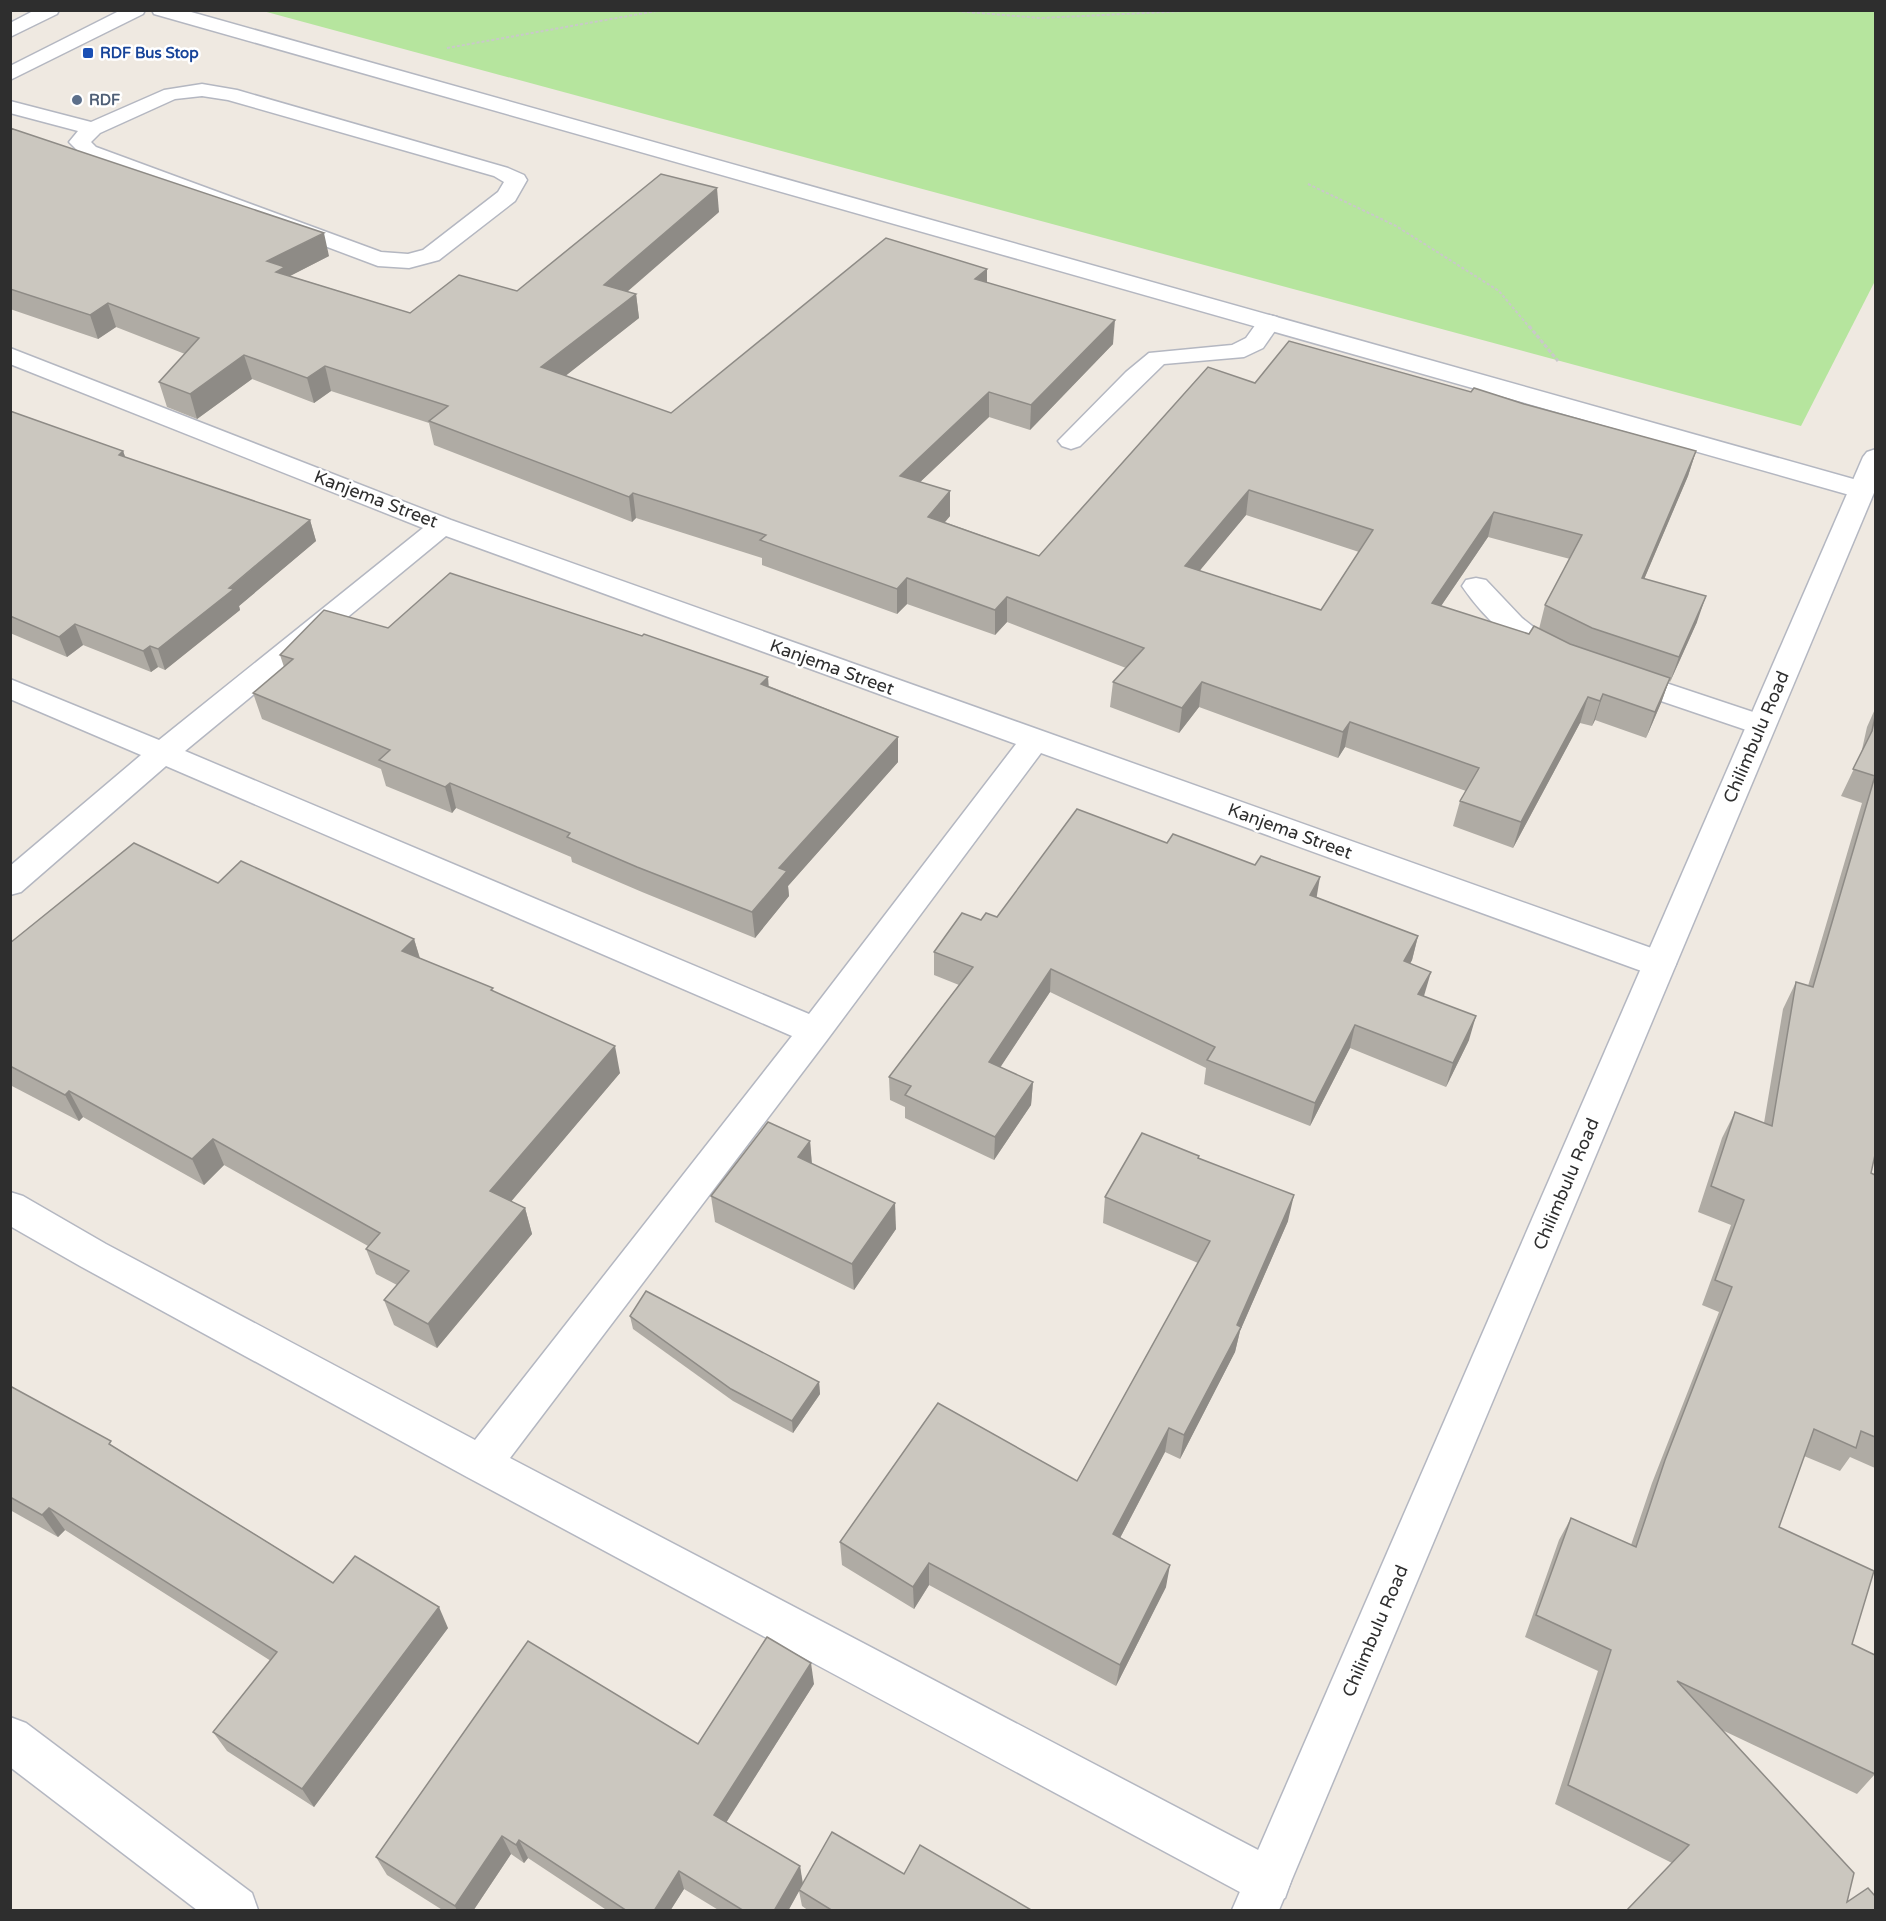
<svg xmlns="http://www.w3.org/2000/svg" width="1886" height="1921" font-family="'Varela Round',sans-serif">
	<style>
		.green { fill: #b6e59e }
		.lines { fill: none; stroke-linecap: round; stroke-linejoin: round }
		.lane-casing { stroke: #b4b7c1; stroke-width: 3 }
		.street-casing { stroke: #b4b7c1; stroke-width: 3 }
		.secondary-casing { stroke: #b4b7c1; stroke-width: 3 }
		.path-far1 { stroke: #c9c9c9; stroke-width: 2; stroke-dasharray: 3 2; stroke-linecap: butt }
		.path { stroke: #c9c9c9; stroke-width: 3; stroke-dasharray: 4 2; stroke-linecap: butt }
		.lane { fill: #fff; fill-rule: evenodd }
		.street { fill: #fff; fill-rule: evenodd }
		.secondary { fill: #fff; fill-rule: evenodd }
		.wall { fill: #afaba4; fill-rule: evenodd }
		.shaded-wall { fill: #8e8b86 }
		.building { fill: #cbc7bf; stroke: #8e8b86; stroke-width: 1.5; fill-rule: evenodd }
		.transit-dot { fill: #1a4fb4; stroke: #fff; stroke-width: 2 }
		.service-dot { fill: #5c6f8a; stroke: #fff; stroke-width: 2 }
		.labels { text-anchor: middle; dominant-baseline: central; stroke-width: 5; stroke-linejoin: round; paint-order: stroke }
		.far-transit-label { font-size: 15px; font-weight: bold; fill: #164399; stroke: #fff; text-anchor: start }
		.far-service-label { font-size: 15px; font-weight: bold; fill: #4e5e75; stroke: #fff; text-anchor: start }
		.street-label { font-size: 18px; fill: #2e2e2e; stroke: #fff }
	</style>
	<rect width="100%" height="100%" fill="#efe9e1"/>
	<!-- green -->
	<polygon class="green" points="263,11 1870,11 1876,12 1875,281 1801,426"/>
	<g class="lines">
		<!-- lane casing -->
		<g class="lane-casing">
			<g id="lane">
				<path d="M202,84L237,90L508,168L524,175L527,180L515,201L439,260L409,268L378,266L82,155L69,142L78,131L10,113V101L91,122L164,90ZM202,96L228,100L494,176L504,182L498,192L423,250L408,254L381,252L96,147L91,142L100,133L175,99Z"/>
				<polygon points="1269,315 1277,317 1281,322 1263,348 1244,357 1164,364 1080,446 1071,449 1062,446 1058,441 1126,372 1149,353 1232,345 1246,338 1261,317"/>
			</g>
		</g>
		<!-- street casing -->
		<g class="street-casing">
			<g id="street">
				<polygon points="35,10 59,10 57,14 10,37 10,23"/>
				<polygon points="152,10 184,10 1871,484 1875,490 1871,496 1862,498 1853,496 154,14"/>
				<path d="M10,348L451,520L1671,955L1676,964L1671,973L1659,976L1647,973L1041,753L827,1040L510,1458L1285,1864L1291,1881L1285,1898L1268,1904L1251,1898L467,1477L80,1266L10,1226V1192L23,1196L106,1244L475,1440L792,1036L166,766L21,892L10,895V866L141,755L10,699V679L159,740L423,528L10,364ZM446,536L1016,744L809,1014L185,751Z"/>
				<path d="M1476,578L1486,580L1522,618L1541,633L1566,647L1570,653L1566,659C1531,669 1480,613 1462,586L1466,580Z"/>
				<polygon points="1621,668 1771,718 1776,725 1771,732 1761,735 1611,684 1607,677 1611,670"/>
				<polygon points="10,1717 26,1723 252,1893 258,1910 197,1910 10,1767"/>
			</g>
		</g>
		<!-- secondary casing -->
		<g class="secondary-casing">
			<g id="secondary">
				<polygon points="121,10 145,10 143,14 10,80 10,66"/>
				<polygon points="1876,449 1876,488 1279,1910 1232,1910 1863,457 1867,452"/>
			</g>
		</g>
		<!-- path-far1 -->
		<g class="path-far1">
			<polyline points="942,10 1041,18 1207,10"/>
			<polyline points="447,48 662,10"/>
			<polyline points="1308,184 1396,226 1499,291 1530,328"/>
		</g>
		<!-- path -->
		<polyline class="path" points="1529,326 1558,361"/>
		<!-- lane -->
		<use href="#lane" class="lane"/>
		<!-- street -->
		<use href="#street" class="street"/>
		<!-- secondary -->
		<use href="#secondary" class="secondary"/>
	</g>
	<!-- wall -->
	<g class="wall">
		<path d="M10,128L329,256L290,276L410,313L517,291L719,212L627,292L636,294L639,318L565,376L671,413L987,282L1113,344L1030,430L989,417L920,482L950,516L945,522L1039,556L1255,383L1471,392L1524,404L1696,451L1688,476L1644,579L1697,622L1670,682L1669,681L1661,703L1646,738L1595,720L1592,726L1580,723L1513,848L1453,826L1460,801L1466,791L1345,747L1338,758L1199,707L1179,733L1110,707L1113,682L1126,668L1007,622L995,635L907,604L897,614L762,565V558L636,518L632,522L434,445L429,423L331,391L314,403L252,379L197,419L167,407L159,382L185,354L116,327L98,339L10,309ZM1246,515L1359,552L1321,610L1199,571ZM1488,537L1570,559L1545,605L1539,629L1529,634L1441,606Z"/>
		<polygon points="10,411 123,451 125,457 310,520 316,541 239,606 240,610 165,670 158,667 151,672 83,645 67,657 10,633"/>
		<polygon points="388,628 769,686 898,737 898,762 788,886 789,896 755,938 642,892 572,862 571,857 456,808 452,813 386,786 381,769 262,719 253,693 284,667 280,655"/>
		<polygon points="1875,709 1875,1155 1871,1173 1875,1175 1875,1468 1850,1457 1840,1471 1804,1456 1779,1527 1852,1644 1875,1774 1857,1794 1722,1730 1847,1902 1875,1911 1672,1863 1555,1804 1598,1671 1525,1637 1559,1540 1571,1518 1631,1545 1652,1483 1719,1312 1702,1305 1731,1225 1698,1212 1722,1138 1735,1112 1764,1123 1783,1009 1796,982 1808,986 1862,803 1841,796 1861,754 1867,727"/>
		<polygon points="218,883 414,939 420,958 494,991 620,1073 511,1201 525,1208 532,1234 437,1348 394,1325 384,1300 397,1285 376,1274 366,1249 368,1246 224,1165 204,1185 83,1117 79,1121 10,1085 10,943"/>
		<polygon points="1316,897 1418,936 1412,960 1410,964 1424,996 1469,1040 1446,1087 1350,1048 1310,1126 1204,1084 1206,1068 1050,992 1000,1067 1033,1082 1031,1105 994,1160 905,1118 905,1107 890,1100 889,1077 959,985 934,975 934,952 981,920 997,917"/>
		<polygon points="810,1141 812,1164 896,1229 854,1290 715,1222 711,1196"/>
		<polygon points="1199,1156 1199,1158 1288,1221 1240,1331 1235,1352 1180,1459 1165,1452 1120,1538 1166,1587 1116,1686 929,1585 914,1609 842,1565 840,1542 1077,1481 1198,1263 1103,1223 1105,1197"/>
		<polygon points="630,1316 819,1382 820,1394 793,1433 733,1401 633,1329"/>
		<polygon points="10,1386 116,1448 333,1583 448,1628 314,1807 227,1751 213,1732 271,1661 65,1530 58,1537 10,1510"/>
		<polygon points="814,1684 726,1822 800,1866 802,1883 904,1874 1033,1911 809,1911 802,1906 799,1891 788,1911 720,1911 684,1889 670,1911 608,1911 528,1858 524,1863 511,1854 473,1911 444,1911 387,1875 376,1857 698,1744"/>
	</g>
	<!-- shaded-wall -->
	<g class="shaded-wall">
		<polygon points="717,188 719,212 607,309 604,285"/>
		<polygon points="324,233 329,256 288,277 291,290 267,261"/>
		<polygon points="987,269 987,293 975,279"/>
		<polygon points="636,294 639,318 545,392 541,367"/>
		<polygon points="108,303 116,327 98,339 90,315"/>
		<polygon points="1115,320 1113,344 1030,430 1031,405"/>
		<polygon points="244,355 252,379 197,419 190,394"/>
		<polygon points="325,366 331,391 314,403 307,378"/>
		<polygon points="989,392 989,417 900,501 900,476"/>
		<polygon points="123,451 131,472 119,455"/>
		<polygon points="1696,451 1688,476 1634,603 1642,578"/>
		<polygon points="1249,490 1246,515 1182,592 1185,566"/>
		<polygon points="950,491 950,516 928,542 928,517"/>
		<polygon points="633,493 636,518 632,522 629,497"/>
		<polygon points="1494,512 1488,537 1426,628 1432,603"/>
		<polygon points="310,520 316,541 239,606 240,610 165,670 158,649"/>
		<polygon points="907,578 907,604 897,614 897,589"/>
		<polygon points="1706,596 1697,622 1670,682 1679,657"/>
		<polygon points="1007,597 1007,622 995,635 995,610"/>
		<polygon points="75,624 83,645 67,657 59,637"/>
		<polygon points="150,646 158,667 151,672 143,651"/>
		<polygon points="768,677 770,703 761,684"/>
		<polygon points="1670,678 1661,703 1646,738 1655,712"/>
		<polygon points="1202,682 1199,707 1179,733 1182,708"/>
		<polygon points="1603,694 1595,720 1592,726 1600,701"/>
		<polygon points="1588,697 1580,723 1513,848 1521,822"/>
		<polygon points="1350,722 1345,747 1338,758 1343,732"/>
		<polygon points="898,737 898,762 788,886 789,896 755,938 752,912 779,868"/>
		<polygon points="450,783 456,808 452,813 445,787"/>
		<polygon points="1320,877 1316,901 1310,895"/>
		<polygon points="1418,936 1412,960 1398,985 1404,961"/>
		<polygon points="414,939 422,966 402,951"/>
		<polygon points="1051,969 1050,992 988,1086 989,1062"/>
		<polygon points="1431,972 1424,996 1412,1018 1418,994"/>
		<polygon points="1476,1016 1469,1040 1446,1087 1453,1063"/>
		<polygon points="1355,1025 1350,1048 1310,1126 1315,1103"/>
		<polygon points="615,1046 620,1073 498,1217 490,1191"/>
		<polygon points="1033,1082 1031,1105 994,1160 995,1137"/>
		<polygon points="69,1091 83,1117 79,1121 65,1095"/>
		<polygon points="213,1139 224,1165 204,1185 192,1159"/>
		<polygon points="810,1141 812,1167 798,1157"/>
		<polygon points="1294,1195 1288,1221 1240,1331 1235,1352 1180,1459 1184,1435 1237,1325"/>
		<polygon points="895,1203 896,1229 854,1290 852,1264"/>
		<polygon points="525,1208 532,1234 437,1348 428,1324"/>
		<polygon points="819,1382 820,1394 793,1433 792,1421"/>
		<polygon points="1169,1428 1165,1452 1110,1557 1113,1534"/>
		<polygon points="49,1508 65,1530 58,1537 42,1515"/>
		<polygon points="929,1563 929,1585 914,1609 913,1587"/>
		<polygon points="1170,1565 1166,1587 1116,1686 1120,1665"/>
		<polygon points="439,1607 448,1628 314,1807 302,1789"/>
		<polygon points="811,1663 814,1684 719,1834 714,1815"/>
		<polygon points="502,1836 511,1854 473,1911 457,1911 455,1906"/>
		<polygon points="519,1840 528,1858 524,1863 516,1845"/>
		<polygon points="800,1866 803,1884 788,1911 774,1911"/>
		<polygon points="679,1871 684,1889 670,1911 654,1911"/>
	</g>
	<!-- building -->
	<g class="building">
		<path d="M10,128L324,233L267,261L285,267L276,272L410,313L459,275L517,291L661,174L717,188L604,285L636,294L541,367L671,413L886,238L987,269L975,279L1115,320L1031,405L989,392L900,476L950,491L928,517L1039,556L1208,367L1255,383L1289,341L1471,392L1474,388L1524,404L1696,451L1642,578L1706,596L1679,657L1592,628L1545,605L1582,535L1494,512L1432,603L1529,634L1534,626L1570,644L1670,678L1655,712L1603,694L1600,701L1588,697L1521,822L1460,801L1479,768L1350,722L1343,732L1202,682L1182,708L1113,682L1144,648L1007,597L995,610L907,578L897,589L760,540L766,535L633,493L629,497L429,421L448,406L325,366L307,378L244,355L190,394L159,382L199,338L108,303L90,315L10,289ZM1249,490L1373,530L1321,610L1185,566Z"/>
		<polygon points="10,411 123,451 119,455 310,520 229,588 234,589 158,649 150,646 143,651 75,624 59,637 10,616"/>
		<polygon points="450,573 642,636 644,634 768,677 761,684 898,737 779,868 787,871 752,912 637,867 567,837 570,833 450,783 445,787 379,760 390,750 253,693 293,659 280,655 324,610 388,628"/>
		<polygon points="1875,717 1875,1155 1871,1173 1875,1175 1875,1437 1861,1431 1856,1448 1814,1429 1779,1527 1874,1571 1852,1644 1875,1655 1875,1774 1677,1681 1854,1873 1847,1902 1868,1888 1875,1896 1875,1911 1626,1911 1689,1845 1568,1785 1611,1650 1536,1615 1571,1518 1636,1547 1665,1460 1732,1287 1715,1280 1744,1200 1711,1186 1735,1112 1772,1126 1796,982 1813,987 1875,776 1853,769 1872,731"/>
		<polygon points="1077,809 1167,843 1173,834 1255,865 1261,856 1320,877 1310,895 1418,936 1404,961 1431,972 1418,994 1476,1016 1453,1063 1355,1025 1315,1103 1207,1060 1215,1047 1051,969 989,1062 1033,1082 995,1137 905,1095 911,1086 889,1077 973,967 934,952 962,913 981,920 986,913 997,917"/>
		<polygon points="134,843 218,883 241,861 414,939 402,951 493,988 491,990 615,1046 490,1191 525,1208 428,1324 384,1300 409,1271 366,1249 380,1233 213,1139 192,1159 69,1091 65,1095 10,1066 10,943"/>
		<polygon points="768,1122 810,1141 798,1157 895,1203 852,1264 711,1196"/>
		<polygon points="1142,1133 1199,1156 1198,1158 1294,1195 1237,1325 1241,1327 1184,1435 1169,1428 1113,1534 1170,1565 1120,1665 929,1563 913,1587 840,1542 938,1403 1077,1481 1210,1241 1105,1197"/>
		<polygon points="646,1291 819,1382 792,1421 731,1389 630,1316"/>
		<polygon points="10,1386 111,1441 109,1444 333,1583 355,1556 439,1607 302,1789 213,1732 277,1652 49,1508 42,1515 10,1497"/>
		<polygon points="767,1637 811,1663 714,1815 800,1866 774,1911 744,1911 679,1871 654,1911 627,1911 519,1840 516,1845 502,1836 455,1906 376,1857 528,1641 698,1744"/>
		<polygon points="832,1832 904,1874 920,1845 1033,1911 833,1911 799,1890"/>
	</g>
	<!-- markers -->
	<rect class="transit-dot" x="82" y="47" width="12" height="12" rx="3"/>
	<circle class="service-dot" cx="77" cy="100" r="6"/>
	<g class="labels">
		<!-- far-transit labels -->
		<g class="far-transit-label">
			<text x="100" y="53">RDF Bus Stop</text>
		</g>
		<!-- far-service labels -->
		<g class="far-service-label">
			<text x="89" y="100">RDF</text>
		</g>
		<!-- street labels -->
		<g class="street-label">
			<text transform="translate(376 499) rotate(21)">Kanjema Street</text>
			<text transform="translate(832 667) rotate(20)">Kanjema Street</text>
			<text transform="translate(1756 737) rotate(-67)">Chilimbulu Road</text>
			<text transform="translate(1290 831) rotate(20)">Kanjema Street</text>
			<text transform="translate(1566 1184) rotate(-67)">Chilimbulu Road</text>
			<text transform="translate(1375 1631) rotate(-67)">Chilimbulu Road</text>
		</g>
	</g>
	<!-- border -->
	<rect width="1886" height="1921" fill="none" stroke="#2e2e2e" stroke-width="24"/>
</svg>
